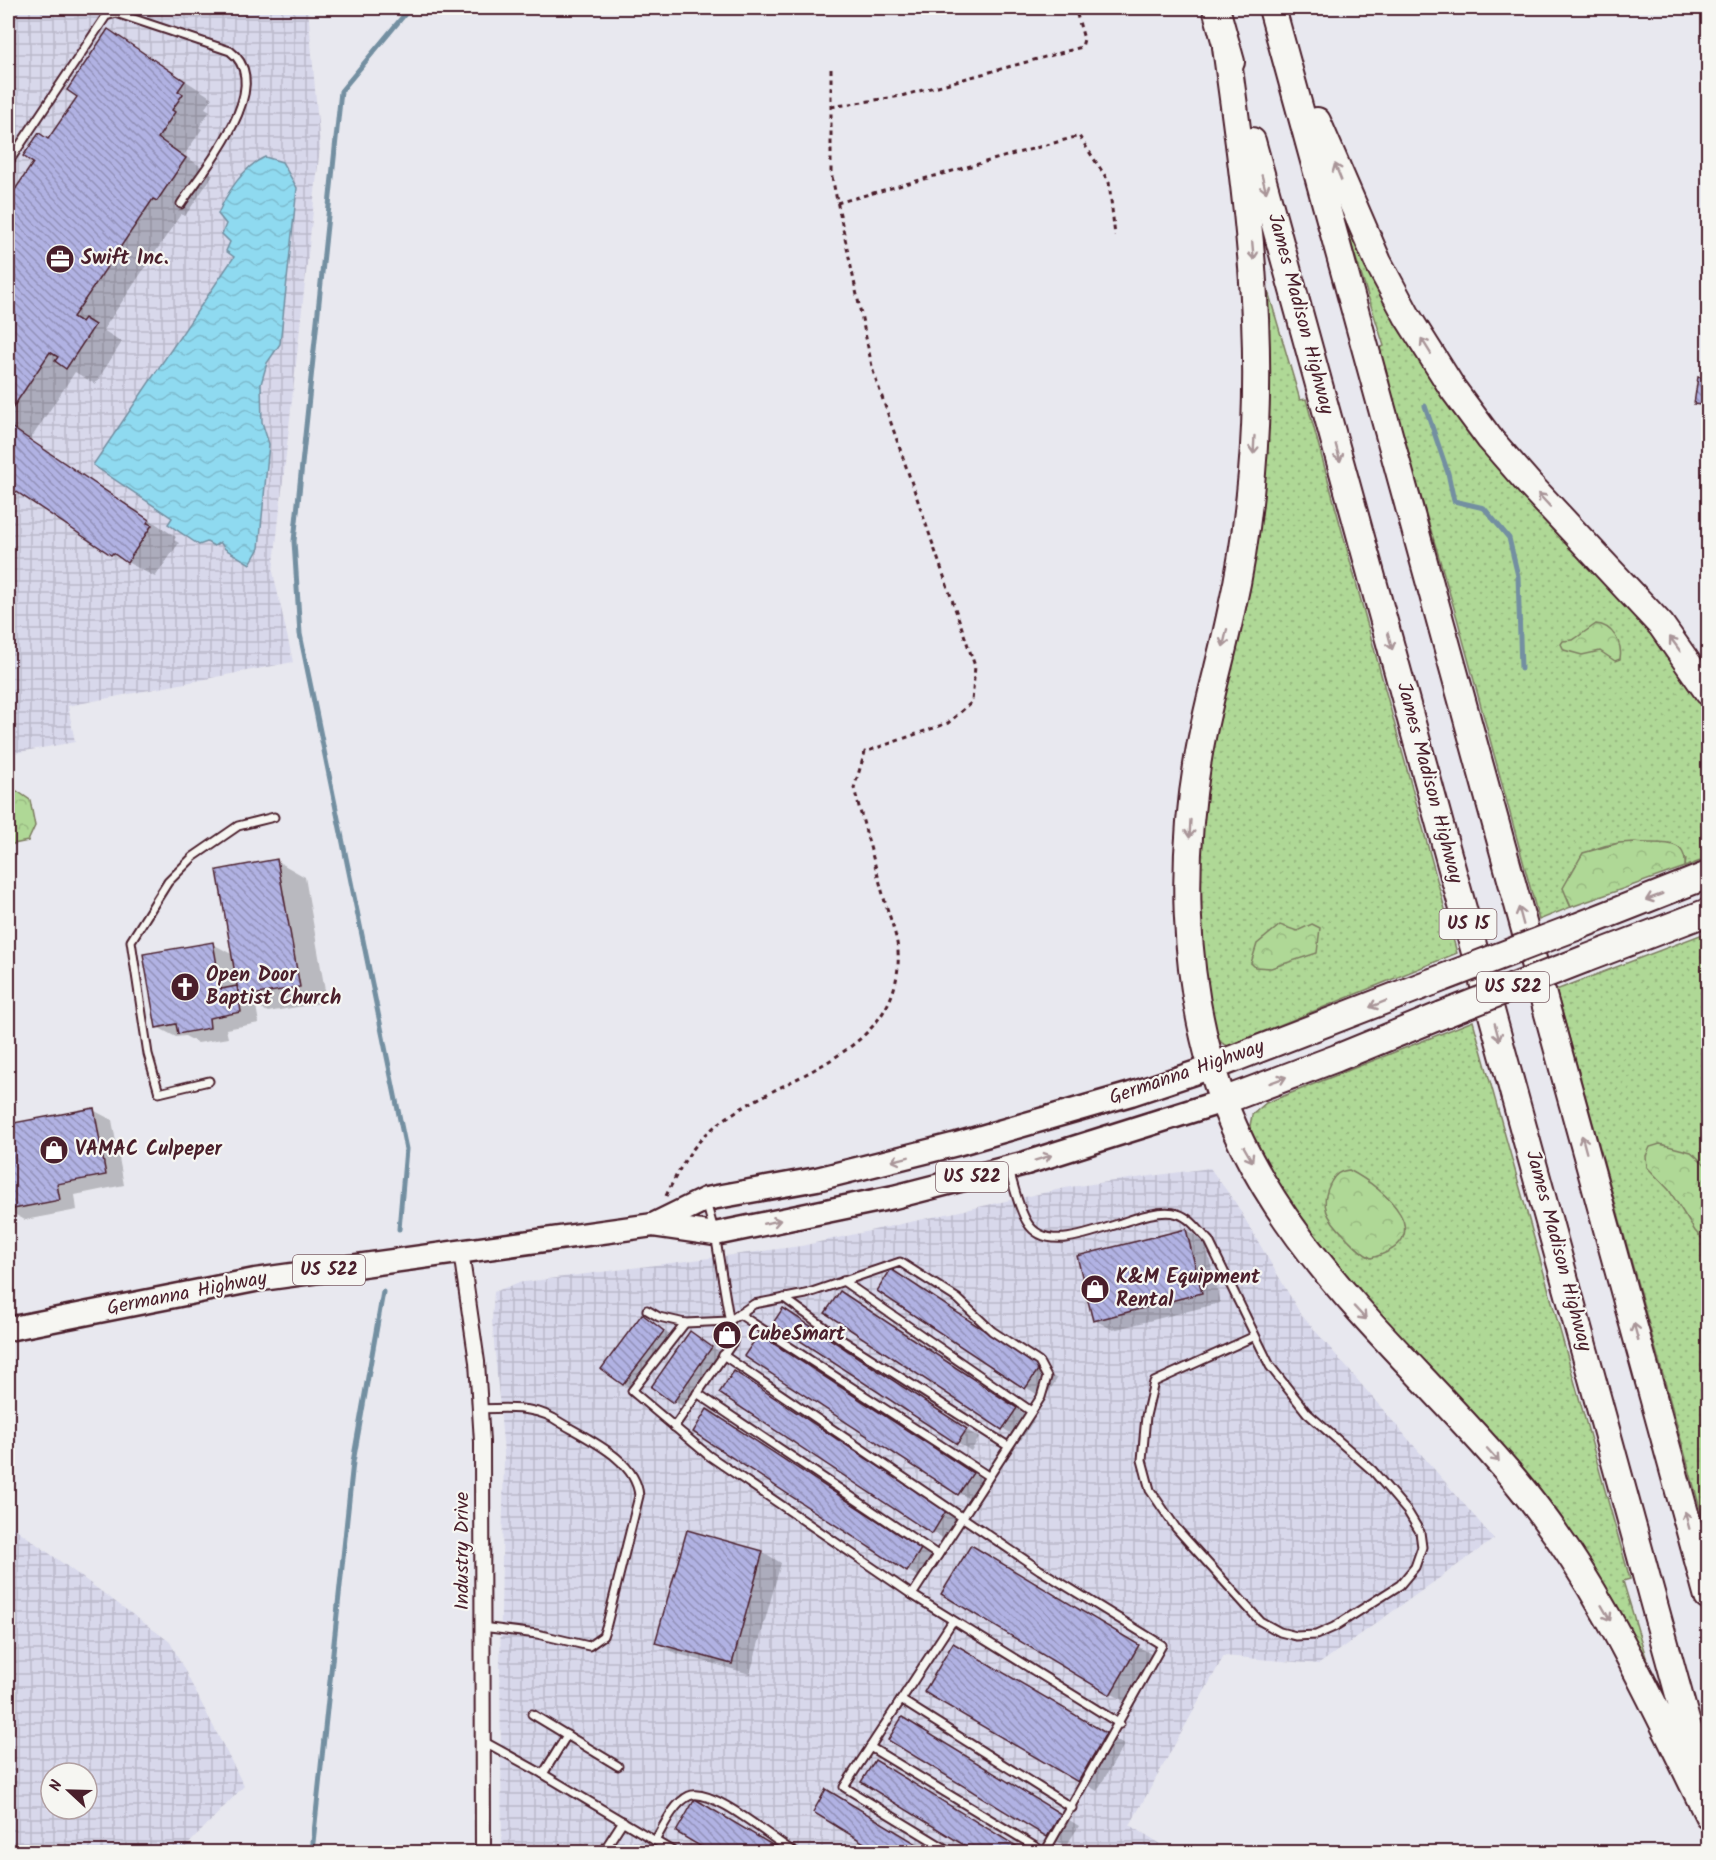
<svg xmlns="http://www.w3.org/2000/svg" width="1716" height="1860" font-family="Kalam,sans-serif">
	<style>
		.industrial { fill: url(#industrial-grid); fill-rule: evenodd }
		.grass { fill: url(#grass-dots); stroke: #7c7c60; stroke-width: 1.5 }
		.forest { fill: url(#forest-crowns); stroke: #7c7c60; stroke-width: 1.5 }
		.water { fill: url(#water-waves); stroke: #738fa1; stroke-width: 1.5 }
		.shadow { fill: #0003 }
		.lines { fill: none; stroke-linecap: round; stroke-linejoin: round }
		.stream { stroke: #738fa1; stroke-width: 5 }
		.building { fill: url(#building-back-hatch); stroke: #4a1f2b; stroke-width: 1.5 }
		.lane-casing { stroke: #4a1f2b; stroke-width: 11 }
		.street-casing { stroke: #4a1f2b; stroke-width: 18 }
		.primary-casing { stroke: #4a1f2b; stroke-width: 27 }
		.highway-casing { stroke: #4a1f2b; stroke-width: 30 }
		.path { stroke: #4a1f2b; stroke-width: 3; stroke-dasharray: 4.5 4.5; stroke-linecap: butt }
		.lane { stroke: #f6f6f2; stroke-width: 7 }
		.street { stroke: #f6f6f2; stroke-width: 14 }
		.primary { stroke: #f6f6f2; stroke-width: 22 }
		.highway { stroke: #f6f6f2; stroke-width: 26 }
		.highway-bridge-casing { stroke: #4a1f2b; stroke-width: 30; stroke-linecap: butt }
		.highway-bridge { stroke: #f6f6f2; stroke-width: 26 }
		.oneway { stroke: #a99598 }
		.labels { text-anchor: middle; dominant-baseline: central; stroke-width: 4.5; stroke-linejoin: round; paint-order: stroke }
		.shield { fill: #f6f6f2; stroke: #7e6067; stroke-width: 1.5 }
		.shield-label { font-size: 18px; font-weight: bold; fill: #4a1f2b }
		.poi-label { font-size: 20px; font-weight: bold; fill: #4a1f2b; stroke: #f6f6f2; text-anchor: start }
		.street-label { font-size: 20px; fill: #4a1f2b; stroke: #f6f6f2 }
	</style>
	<defs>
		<pattern id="industrial-grid" width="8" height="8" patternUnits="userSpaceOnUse" patternTransform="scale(1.5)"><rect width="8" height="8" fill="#d8d8eb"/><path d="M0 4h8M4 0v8" fill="none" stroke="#bbb9ca"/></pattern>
		<pattern id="grass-dots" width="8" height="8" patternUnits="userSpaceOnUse" patternTransform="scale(1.5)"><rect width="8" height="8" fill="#afd896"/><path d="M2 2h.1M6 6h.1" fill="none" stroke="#98b981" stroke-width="1.8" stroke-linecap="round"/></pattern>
		<pattern id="forest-crowns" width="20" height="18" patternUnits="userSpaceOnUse" patternTransform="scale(1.5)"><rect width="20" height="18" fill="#afd896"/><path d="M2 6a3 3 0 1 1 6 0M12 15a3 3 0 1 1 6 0" fill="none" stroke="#98b981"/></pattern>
		<pattern id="water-waves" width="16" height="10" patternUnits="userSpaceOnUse" patternTransform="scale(1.5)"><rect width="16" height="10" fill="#8fdaf0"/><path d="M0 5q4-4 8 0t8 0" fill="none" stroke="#7dbbce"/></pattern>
		<pattern id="building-back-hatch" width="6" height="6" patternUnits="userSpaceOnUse" patternTransform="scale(1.5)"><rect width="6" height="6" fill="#b1b2e3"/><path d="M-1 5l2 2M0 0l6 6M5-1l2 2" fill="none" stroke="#9290b8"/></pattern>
	</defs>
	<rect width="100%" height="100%" fill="#e8e8ef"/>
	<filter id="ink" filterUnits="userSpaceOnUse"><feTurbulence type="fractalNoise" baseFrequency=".0167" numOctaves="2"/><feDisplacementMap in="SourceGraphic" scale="12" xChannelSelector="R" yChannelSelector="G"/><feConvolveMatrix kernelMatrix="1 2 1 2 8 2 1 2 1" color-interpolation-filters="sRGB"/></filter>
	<g filter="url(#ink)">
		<!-- industrial -->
		<g class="industrial">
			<polygon points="8,8 308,8 320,147 273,572 293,662 68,706 75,742 8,754"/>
			<polygon points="1210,1168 1235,1202 1300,1313 1494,1539 1319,1664 1224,1656 1130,1825 1174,1852 502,1852 500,1666 504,1453 492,1320 494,1292 517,1283 801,1246 1070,1187"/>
			<path d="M8,1523L170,1642L244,1786L181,1852H8ZM51,1773H87V1809H51Z"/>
		</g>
		<!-- grass -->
		<g class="grass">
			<path d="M1351,223L1386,301L1422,364L1645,620L1708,708V858L1685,867L1686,859C1649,842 1622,835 1583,854C1573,872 1558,886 1571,907L1539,920L1457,618L1377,349L1384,346L1345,224Z"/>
			<polygon points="1263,274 1300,400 1306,399 1457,953 1228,1046 1218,1041 1200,951 1195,865 1218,691"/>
			<polygon points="1708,932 1708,1537 1556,990"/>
			<polygon points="1473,1021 1630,1579 1623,1581 1661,1707 1628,1643 1297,1218 1249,1131 1252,1115 1266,1103"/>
		</g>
		<!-- forest -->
		<g class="forest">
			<path d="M1596,624C1612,625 1623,643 1620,659L1615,661L1600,651L1582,655L1564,650L1561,644L1563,641L1573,640Z"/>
			<polygon points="17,791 30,800 35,826 28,841 8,845 8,796"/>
			<path d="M1635,842C1657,846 1687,835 1685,867L1571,907L1563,888L1583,853L1619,843Z"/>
			<polygon points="1312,924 1320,928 1317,953 1271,968 1255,967 1251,963 1257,944 1280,925 1297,931"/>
			<polygon points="1660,1144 1691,1152 1708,1167 1708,1245 1695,1231 1669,1190 1647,1167 1646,1156 1650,1147"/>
			<path d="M1349,1170C1386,1189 1441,1239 1371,1258C1359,1252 1354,1245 1345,1236C1328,1219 1318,1206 1331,1182C1335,1174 1340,1171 1349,1170Z"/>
		</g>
		<!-- water -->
		<path class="water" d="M265,157L282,162L297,188L280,344L267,363L261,384L262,422L269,444L259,548L250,564L225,549L220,542L214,546L207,542L199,545L168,524L172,518L93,465L234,257L226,251L230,242L222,234L226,224L218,214C226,194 244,166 265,157Z"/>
		<!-- shadow -->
		<g class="shadow">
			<polygon points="109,31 212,98 205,108 210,111 199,127 202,129 184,155 213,175 185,216 181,214 103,330 122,342 95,384 75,372 30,440 176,537 174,540 179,543 155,577 112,554 8,484 8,203 79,96"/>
			<polygon points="1699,379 1708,380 1708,409 1696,403"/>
			<polygon points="277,861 305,877 327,1002 268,1012 256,1006 259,1023 226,1029 228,1038 198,1043 185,1036 176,1037 157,1027 213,944 233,955"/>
			<polygon points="93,1110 112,1120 124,1185 75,1195 77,1210 25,1220 8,1211 8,1126"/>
			<polygon points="1186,1230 1205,1241 1220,1303 1113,1330 1095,1320"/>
			<polygon points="910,1282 1057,1379 1044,1399 879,1291"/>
			<polygon points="858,1303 1034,1420 1021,1440 827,1313"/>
			<polygon points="642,1316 677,1340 637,1392 624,1384"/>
			<polygon points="797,1317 979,1438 971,1451 775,1323"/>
			<polygon points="704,1341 725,1356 687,1409 674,1401"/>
			<polygon points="778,1347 990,1484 977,1504 746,1356"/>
			<polygon points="753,1384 964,1523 951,1543 933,1532"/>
			<polygon points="726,1422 939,1561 926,1581 907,1570"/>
			<polygon points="688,1532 763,1552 781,1563 750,1674 675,1653 657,1643"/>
			<polygon points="971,1547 1156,1657 1129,1704 943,1594"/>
			<polygon points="954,1645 1124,1745 1097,1791 927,1691"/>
			<polygon points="921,1730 1079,1826 1066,1846 1048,1836"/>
			<polygon points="893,1772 1024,1852 978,1852 863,1782"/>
			<polygon points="695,1801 782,1852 713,1852 678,1831"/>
			<polygon points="845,1802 928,1852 882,1852 815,1811"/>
		</g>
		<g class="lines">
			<!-- stream -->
			<g class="stream">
				<polyline points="1425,406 1448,473 1454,501 1484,508 1509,538 1518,576 1521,669"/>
				<polyline points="399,1229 406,1149 300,634 294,541 341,91 410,8"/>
				<polyline points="312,1852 353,1462 383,1292"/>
			</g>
		</g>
		<!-- building -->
		<g class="building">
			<polygon points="108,29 185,81 178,91 183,94 172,110 175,112 158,138 186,158 157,201 153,199 73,317 81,322 84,318 95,325 66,369 55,361 58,357 50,352 8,415 8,200 33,163 23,156 39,133 48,139 77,97 67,90"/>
			<polygon points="1698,377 1708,379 1708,406 1694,404"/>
			<polygon points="8,425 149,520 147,523 152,525 127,563 113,553 111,555 8,486"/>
			<polygon points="277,859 300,987 239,997 217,870"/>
			<polygon points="213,942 221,989 237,986 241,1012 209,1018 210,1028 178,1034 176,1024 156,1028 143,954"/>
			<polygon points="94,1108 106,1175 57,1184 60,1200 8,1210 8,1124"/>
			<polygon points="1186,1229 1202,1293 1093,1321 1077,1256"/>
			<polygon points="891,1269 1040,1367 1025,1389 877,1291"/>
			<polygon points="840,1291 1017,1408 1002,1430 825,1313"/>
			<polygon points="783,1308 967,1429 957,1444 773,1323"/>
			<polygon points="642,1314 664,1331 623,1385 601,1369"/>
			<polygon points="690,1331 712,1347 673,1403 651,1387"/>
			<polygon points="759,1334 973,1473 958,1495 744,1356"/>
			<polygon points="734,1371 946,1511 932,1534 719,1393"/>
			<polygon points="707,1409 921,1549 907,1572 693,1432"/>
			<polygon points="687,1530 763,1551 732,1664 655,1643"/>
			<polygon points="971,1545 1139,1645 1110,1695 941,1594"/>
			<polygon points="953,1643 1106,1733 1078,1782 924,1692"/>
			<polygon points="902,1717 1061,1814 1047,1837 888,1740"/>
			<polygon points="875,1760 1026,1852 975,1852 861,1782"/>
			<polygon points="826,1789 930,1852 879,1852 813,1812"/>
			<polygon points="695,1799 784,1852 710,1852 676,1832"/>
		</g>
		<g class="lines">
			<!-- lane casing -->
			<g class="lane-casing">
				<g id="lane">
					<path d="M8,163L106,16L116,13L230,51C277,86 203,170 181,204"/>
					<polyline points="209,1081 159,1093 148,1054 131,941 168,882 193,857 238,826 274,817"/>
					<path d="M1009,1170C1014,1186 1018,1207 1027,1222C1054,1268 1140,1201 1178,1214C1191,1218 1200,1232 1209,1241L1270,1366L1307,1413L1373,1471L1408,1512L1420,1532L1422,1547L1415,1567L1400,1585L1334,1627L1316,1635L1296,1636L1280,1632L1260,1621L1176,1528L1150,1490L1142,1460L1146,1416L1154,1382L1255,1336"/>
					<polyline points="843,1281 1031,1411"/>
					<polyline points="784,1298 845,1342 1008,1446"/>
					<polyline points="647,1310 659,1317 685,1323 729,1321 754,1304 806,1294 900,1262 958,1299 992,1331 1039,1362 1047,1377 1041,1397 912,1595"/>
					<polyline points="739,1314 988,1476"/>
					<polyline points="685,1323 632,1391 708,1455 914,1596 1120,1724"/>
					<polyline points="723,1355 1040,1570 1162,1645 1045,1852"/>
					<polyline points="697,1393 938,1555"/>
					<path d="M480,1409C504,1408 531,1406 553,1418C582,1437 636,1457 639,1496L607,1624L603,1636L589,1646L537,1634L482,1627"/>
					<polyline points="674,1427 733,1342 715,1234 706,1202"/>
					<polyline points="901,1700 1072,1808"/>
					<polyline points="532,1714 618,1766"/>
					<polyline points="483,1741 543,1774 674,1852"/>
					<polyline points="870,1747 1044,1852"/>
					<polyline points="543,1774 567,1735"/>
					<path d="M655,1841C663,1827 674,1803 689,1796C712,1786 773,1840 794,1852"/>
					<polyline points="603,1852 623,1821"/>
					<polyline points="951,1852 844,1787 952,1622"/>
				</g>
			</g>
			<!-- street casing -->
			<g class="street-casing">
				<polyline id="street" points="461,1252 477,1362 482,1442 483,1852"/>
			</g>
			<!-- primary casing -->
			<g class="primary-casing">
				<g id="primary">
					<polyline points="653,1225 706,1199 817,1179 957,1144 1131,1094 1212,1067"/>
					<polyline points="8,1329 255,1280 653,1225 715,1234 894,1197 1026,1163 1223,1101"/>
				</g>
			</g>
			<!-- highway casing -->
			<g class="highway-casing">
				<g id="highway">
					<polyline points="1216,8 1231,62"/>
					<polyline points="1272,8 1708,1597"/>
					<path d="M1226,47C1246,193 1265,325 1252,473C1248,518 1242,563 1232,607C1222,658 1206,708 1198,759C1181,861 1183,968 1212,1068C1263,1241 1403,1347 1514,1479C1598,1579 1651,1700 1708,1815"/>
					<polyline points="1317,121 1378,262 1407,316 1453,389 1490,439 1531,486 1661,625 1708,692"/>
					<polyline points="1252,141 1701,1775"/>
					<polyline points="1576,927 1708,875"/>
					<polyline points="1585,959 1708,912"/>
					<polyline points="1212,1067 1432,982"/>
					<polyline points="1223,1101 1337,1058 1442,1015"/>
				</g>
			</g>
			<!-- path -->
			<g class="path">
				<polyline points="831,107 901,96 1082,47 1084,39 1075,8"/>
				<polyline points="837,203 1079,136 1109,182 1115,236"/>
				<path d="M666,1196C681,1165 693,1142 722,1121C787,1073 904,1053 898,951C897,935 890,918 885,902C875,864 864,826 854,788L865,752L948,723L972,702L975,666L873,371L831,172V69"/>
			</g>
			<!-- lane -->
			<use href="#lane" class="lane"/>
			<!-- street -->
			<use href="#street" class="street"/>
			<!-- primary -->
			<use href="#primary" class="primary"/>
			<!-- highway -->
			<use href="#highway" class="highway"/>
			<!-- highway-bridge casing -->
			<g class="highway-bridge-casing">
				<g id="highway-bridge">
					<polyline points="1432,982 1576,927"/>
					<polyline points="1442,1015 1585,959"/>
				</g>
			</g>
			<!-- highway-bridge -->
			<use href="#highway-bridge" class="highway-bridge"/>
		</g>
		<!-- one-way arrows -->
		<defs><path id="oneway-shaft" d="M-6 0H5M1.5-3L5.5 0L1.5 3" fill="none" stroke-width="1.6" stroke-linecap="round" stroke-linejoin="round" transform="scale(1.5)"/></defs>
		<g class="oneway">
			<use href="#oneway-shaft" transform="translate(1338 172) rotate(-112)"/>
			<use href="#oneway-shaft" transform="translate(1264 184) rotate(75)"/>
			<use href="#oneway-shaft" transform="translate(1253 251) rotate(85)"/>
			<use href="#oneway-shaft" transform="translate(1426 346) rotate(-122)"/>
			<use href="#oneway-shaft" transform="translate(1254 445) rotate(93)"/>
			<use href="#oneway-shaft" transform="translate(1338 453) rotate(75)"/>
			<use href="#oneway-shaft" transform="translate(1544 500) rotate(-133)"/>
			<use href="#oneway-shaft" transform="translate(1225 638) rotate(103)"/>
			<use href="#oneway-shaft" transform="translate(1390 641) rotate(75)"/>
			<use href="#oneway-shaft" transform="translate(1675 644) rotate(-126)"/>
			<use href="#oneway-shaft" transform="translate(1190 829) rotate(93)"/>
			<use href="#oneway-shaft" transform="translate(1654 897) rotate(159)"/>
			<use href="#oneway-shaft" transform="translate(1521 916) rotate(-105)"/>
			<use href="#oneway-shaft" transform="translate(1378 1004) rotate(158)"/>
			<use href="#oneway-shaft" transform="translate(1497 1032) rotate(75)"/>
			<use href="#oneway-shaft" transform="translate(1278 1080) rotate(-20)"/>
			<use href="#oneway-shaft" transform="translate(1584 1144) rotate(-105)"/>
			<use href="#oneway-shaft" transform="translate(1248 1154) rotate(60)"/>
			<use href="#oneway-shaft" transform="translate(1043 1158) rotate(-17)"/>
			<use href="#oneway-shaft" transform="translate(900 1159) rotate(166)"/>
			<use href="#oneway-shaft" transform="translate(772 1222) rotate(-11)"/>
			<use href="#oneway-shaft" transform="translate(1360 1313) rotate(47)"/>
			<use href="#oneway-shaft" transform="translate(1636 1332) rotate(-105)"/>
			<use href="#oneway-shaft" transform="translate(1493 1455) rotate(48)"/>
			<use href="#oneway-shaft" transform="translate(1687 1520) rotate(-105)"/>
			<use href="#oneway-shaft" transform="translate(1606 1613) rotate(60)"/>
		</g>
	</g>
	<!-- icons -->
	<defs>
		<g id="office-disc" transform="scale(1.5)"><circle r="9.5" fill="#4a1f2b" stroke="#f6f6f2"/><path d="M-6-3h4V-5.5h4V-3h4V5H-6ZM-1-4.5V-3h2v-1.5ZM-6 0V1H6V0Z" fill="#fff"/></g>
		<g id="church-disc" transform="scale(1.5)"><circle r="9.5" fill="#4a1f2b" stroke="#f6f6f2"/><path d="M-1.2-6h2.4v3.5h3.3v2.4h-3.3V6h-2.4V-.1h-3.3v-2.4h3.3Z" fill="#fff"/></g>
		<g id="shop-disc" transform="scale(1.5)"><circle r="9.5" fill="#4a1f2b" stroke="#f6f6f2"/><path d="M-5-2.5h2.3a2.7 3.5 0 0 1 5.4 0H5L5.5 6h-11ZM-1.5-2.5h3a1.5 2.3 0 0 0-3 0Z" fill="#fff"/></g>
	</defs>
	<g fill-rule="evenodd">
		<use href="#office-disc" x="60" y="259"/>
		<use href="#church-disc" x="185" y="987"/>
		<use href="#shop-disc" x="54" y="1150"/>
		<use href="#shop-disc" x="1095" y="1289"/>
		<use href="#shop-disc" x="727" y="1335"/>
	</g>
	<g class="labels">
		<!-- shield labels -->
		<g class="shield">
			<rect x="1439.5" y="909" width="57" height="30" rx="4.5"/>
			<rect x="1477" y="972" width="72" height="30" rx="4.5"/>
			<rect x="936" y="1162" width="72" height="30" rx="4.5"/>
			<rect x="293" y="1255" width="72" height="30" rx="4.5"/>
		</g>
		<g class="shield-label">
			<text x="1468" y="924">US 15</text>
			<text x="1513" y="987">US 522</text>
			<text x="972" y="1177">US 522</text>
			<text x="329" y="1270">US 522</text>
		</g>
		<!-- poi labels -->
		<g class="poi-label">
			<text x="81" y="259">Swift Inc.</text>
			<text x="206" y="976">Open Door<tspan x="206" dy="23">Baptist Church</tspan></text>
			<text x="75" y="1150">VAMAC Culpeper</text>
			<text x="1116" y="1278">K&amp;M Equipment<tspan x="1116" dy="23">Rental</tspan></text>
			<text x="748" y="1335">CubeSmart</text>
		</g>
		<!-- street labels -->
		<g class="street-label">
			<text transform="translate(1300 314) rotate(75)">James Madison Highway</text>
			<text transform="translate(1429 783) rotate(75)">James Madison Highway</text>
			<text transform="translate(1187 1073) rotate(-19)">Germanna Highway</text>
			<text transform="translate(1558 1251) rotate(75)">James Madison Highway</text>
			<text transform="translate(187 1294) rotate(-11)">Germanna Highway</text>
			<text transform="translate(463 1551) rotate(-90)">Industry Drive</text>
		</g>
	</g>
	<!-- margin -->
	<rect width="1716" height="1860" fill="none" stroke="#f6f6f2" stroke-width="30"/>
	<rect x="15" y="15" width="1686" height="1830" fill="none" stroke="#4a1f2b" stroke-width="2" filter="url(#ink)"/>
	<!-- north arrow -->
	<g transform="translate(69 1791) rotate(292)"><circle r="28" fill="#f6f6f2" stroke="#b1a0a2" stroke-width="1.5"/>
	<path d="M0-4.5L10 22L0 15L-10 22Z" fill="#4a1f2b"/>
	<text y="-9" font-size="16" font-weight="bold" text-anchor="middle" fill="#4a1f2b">N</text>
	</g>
</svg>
